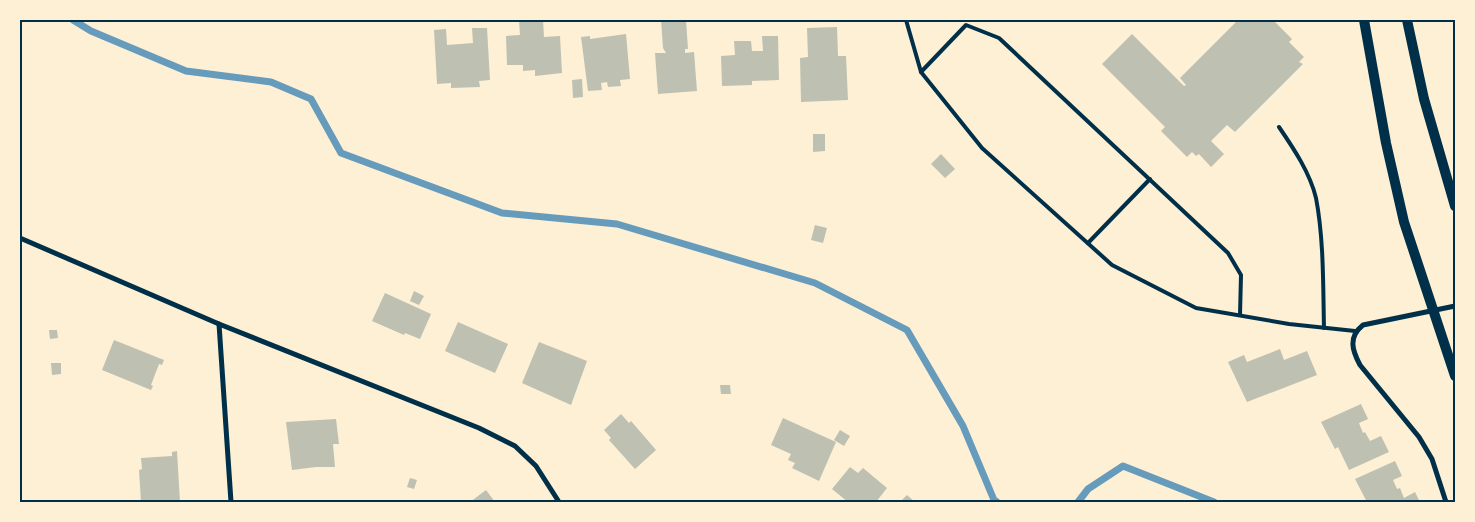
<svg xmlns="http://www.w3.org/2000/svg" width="1475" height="522" font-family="'Open Sans',sans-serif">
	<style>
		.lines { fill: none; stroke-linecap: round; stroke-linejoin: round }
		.stream { stroke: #669bbc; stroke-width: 7 }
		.building { fill: #bec0b2 }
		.service { stroke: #003049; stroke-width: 4 }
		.minor { stroke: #003049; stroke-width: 5 }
		.secondary { stroke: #003049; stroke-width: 10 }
		.neatline { fill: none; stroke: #003049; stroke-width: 2 }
	</style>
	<rect width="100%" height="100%" fill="#fdf0d5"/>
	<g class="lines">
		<!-- stream -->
		<g class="stream">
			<polyline points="73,20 91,31 186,71 271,82 311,99 341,153 502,213 617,224 815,283 907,330 963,426 994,500 997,502"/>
			<polyline points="1078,502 1088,489 1123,466 1214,502"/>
		</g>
	</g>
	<!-- building -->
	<g class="building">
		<polygon points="519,20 543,20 544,37 560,36 562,73 535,76 535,70 523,71 523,65 507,65 506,36 520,35"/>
		<polygon points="661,20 686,20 688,49 685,49 685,53 694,52 697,91 658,94 655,53 666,53 663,48"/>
		<polygon points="1238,20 1273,20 1292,39 1289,42 1304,57 1299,62 1303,64 1235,132 1227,125 1211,141 1224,154 1211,167 1199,154 1196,156 1192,152 1187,157 1161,131 1165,127 1102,64 1132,34 1184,86 1186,85 1180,78"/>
		<polygon points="837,27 838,56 846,56 848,100 801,102 800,58 808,57 807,28"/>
		<polygon points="472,28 487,28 490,80 479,81 480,87 451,88 451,83 437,84 434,30 446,29 447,45 473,43"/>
		<polygon points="626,34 630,79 620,80 621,86 608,87 607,82 601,83 602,90 588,91 581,37 590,36 590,39"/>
		<polygon points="762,36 778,36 779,80 752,81 752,85 722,86 721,56 735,55 734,41 751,41 752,51 763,51"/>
		<polygon points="582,79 583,97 573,98 572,80"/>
		<polygon points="813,134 825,134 825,151 813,152"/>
		<polygon points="941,154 955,169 945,178 931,164"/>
		<polygon points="815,225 827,228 823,243 811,240"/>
		<polygon points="414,291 424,296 419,305 410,301"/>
		<polygon points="385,293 431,314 420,339 405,333 404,335 372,321"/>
		<polygon points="458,322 508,344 495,373 445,351"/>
		<polygon points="49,330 57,330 58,338 50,339"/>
		<polygon points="114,340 164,360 162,365 159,364 151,385 153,386 151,390 102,370"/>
		<polygon points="539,342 587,361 571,405 522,383"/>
		<polygon points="1280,349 1284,360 1307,351 1317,375 1247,402 1228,362 1244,355 1247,362"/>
		<polygon points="51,363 61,363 61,374 52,375"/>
		<polygon points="720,385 730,385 731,394 721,394"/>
		<polygon points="1361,404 1368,419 1359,423 1363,433 1365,432 1370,441 1381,436 1389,452 1349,470 1338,447 1335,449 1321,422"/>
		<polygon points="621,414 629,423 631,421 656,450 635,469 609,440 611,438 604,430"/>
		<polygon points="783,418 836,442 819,481 792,468 795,463 788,460 791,454 771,445"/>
		<polygon points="336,419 339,444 333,444 335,467 316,467 292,470 286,422"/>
		<polygon points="840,430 850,436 844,446 834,440"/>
		<polygon points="177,451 180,502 141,502 139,470 142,469 141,458 172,456 172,452"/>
		<polygon points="1395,461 1402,476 1393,480 1397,489 1400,488 1404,498 1415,492 1420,502 1367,502 1355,479"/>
		<polygon points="850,467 858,473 863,468 887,488 876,502 848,502 832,489"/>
		<polygon points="410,478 417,480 414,489 407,487"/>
		<polygon points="486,490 495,502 470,502"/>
		<polygon points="907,495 915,502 900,502"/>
	</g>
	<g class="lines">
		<!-- service -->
		<g class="service">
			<polyline points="906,20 921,72 982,148 1112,265 1196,308 1289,324 1355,331"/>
			<polyline points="921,72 966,25 999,38 1228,253 1241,275 1240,315"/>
			<path d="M1279,127C1294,149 1310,173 1316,198C1324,240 1323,286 1324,328"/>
			<polyline points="1088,243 1150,179"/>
		</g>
		<!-- minor -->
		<g class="minor">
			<polyline points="20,238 219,324 479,428 515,446 536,466 559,502"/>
			<polyline points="219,324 231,502"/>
			<path d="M1446,502L1432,459L1419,437L1360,365C1352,350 1348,337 1363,325L1455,306"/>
		</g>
		<!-- secondary -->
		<g class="secondary">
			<polyline points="1364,20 1386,143 1404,222 1455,376"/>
			<polyline points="1407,20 1424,99 1455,206"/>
		</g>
	</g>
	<!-- border -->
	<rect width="1475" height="522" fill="none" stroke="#fdf0d5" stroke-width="42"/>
	<rect x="21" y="21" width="1433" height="480" class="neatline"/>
</svg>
